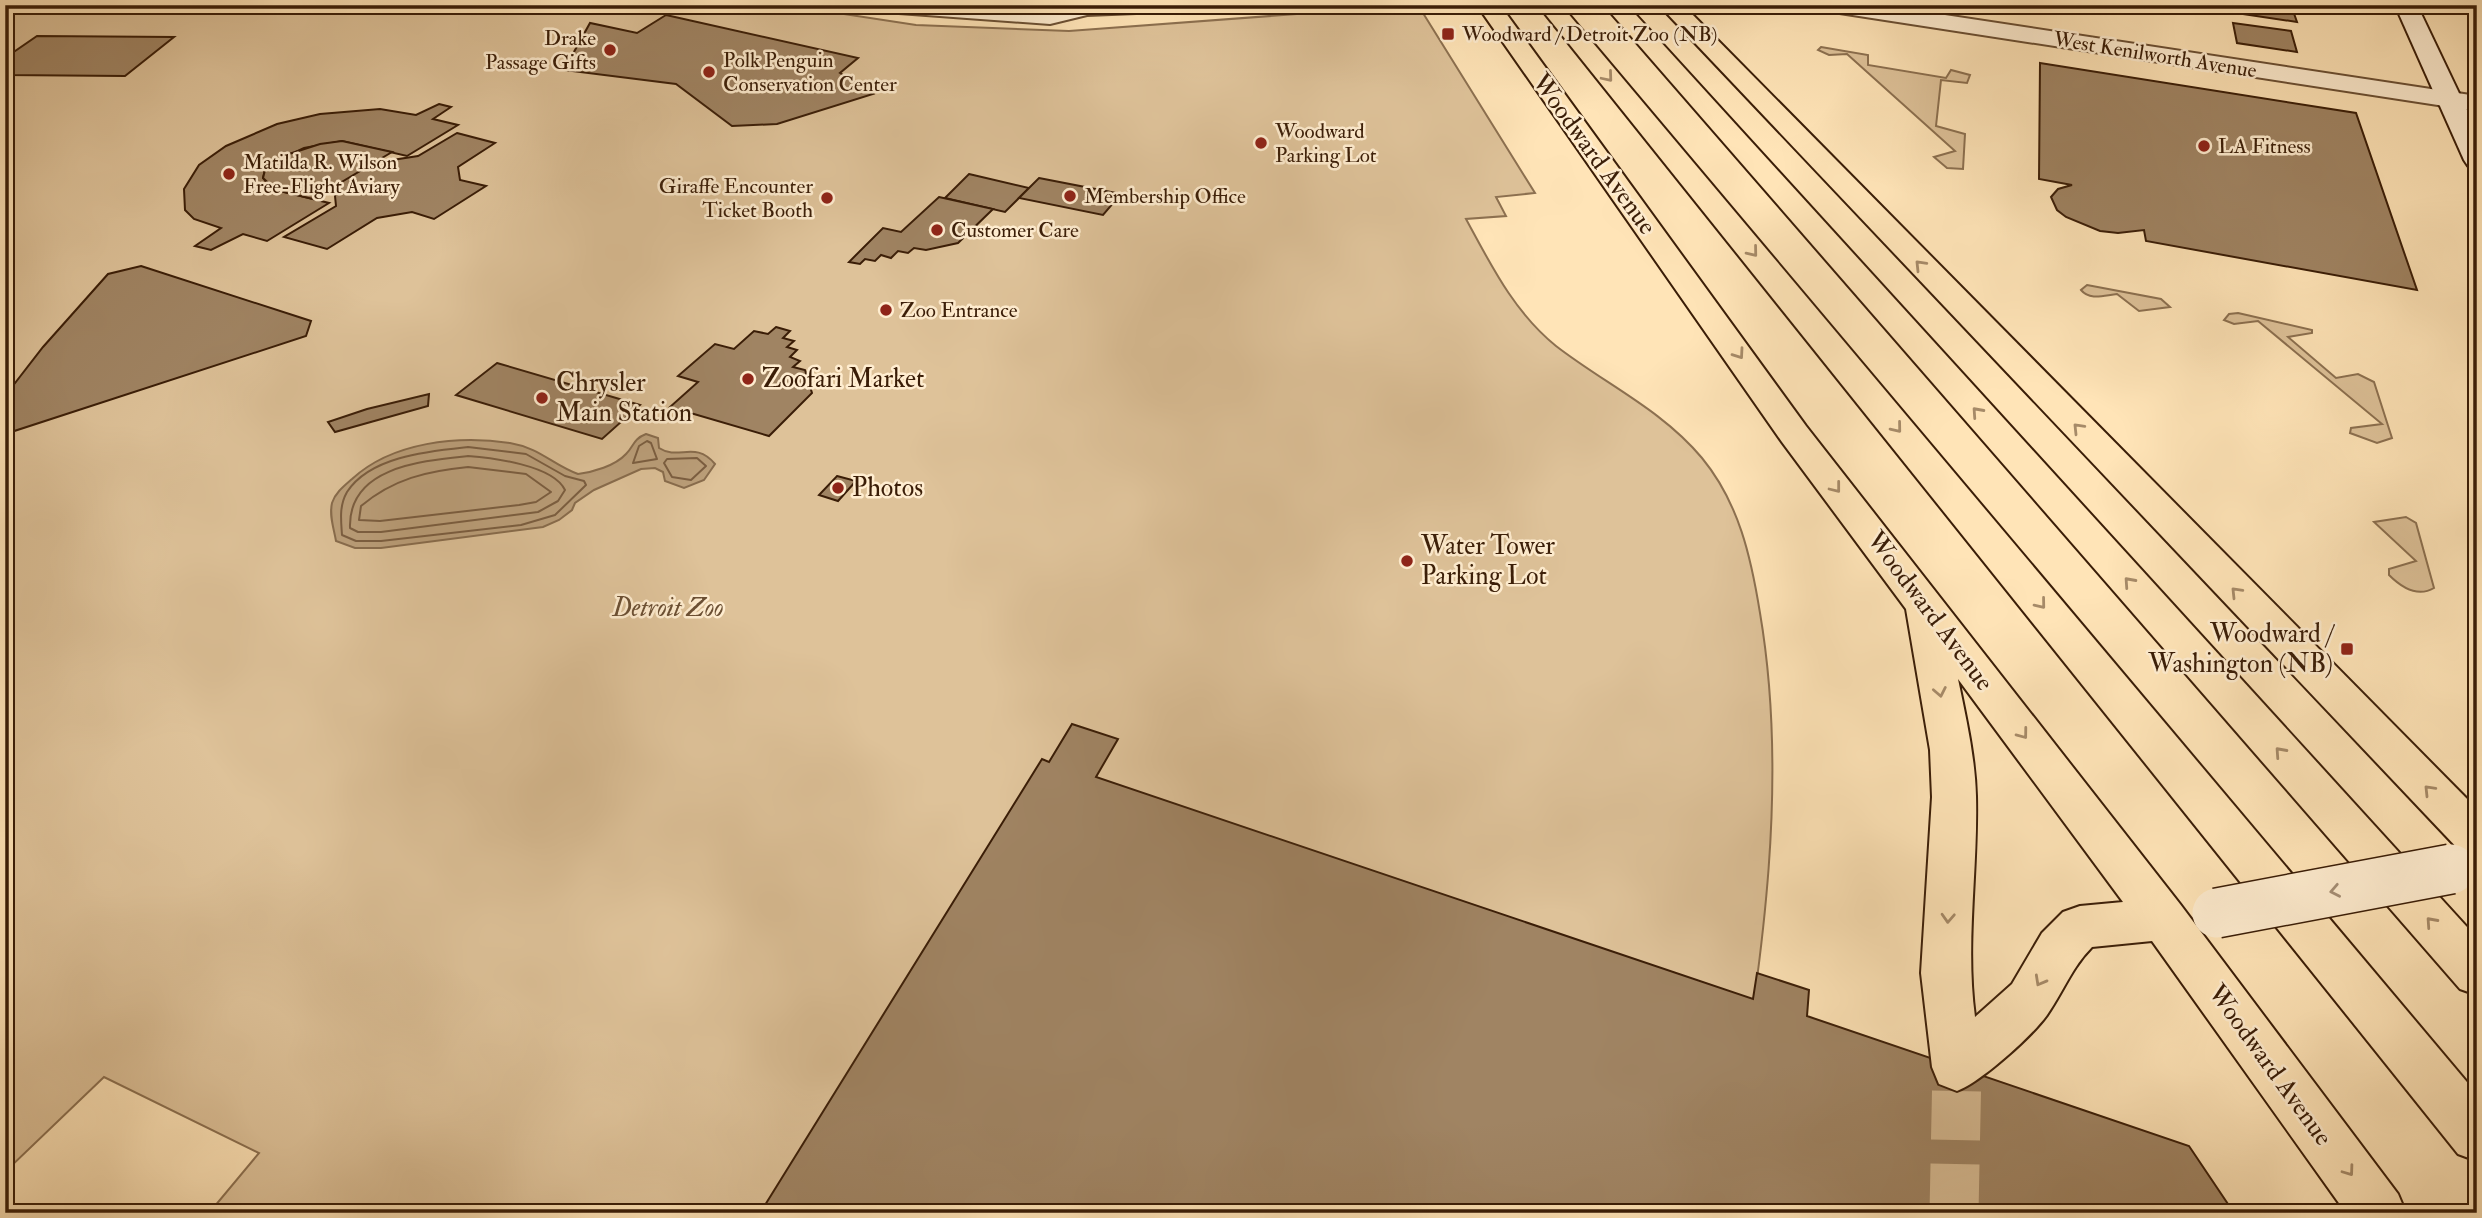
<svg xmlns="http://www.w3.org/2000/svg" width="2482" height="1218" font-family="'IM FELL Double Pica',serif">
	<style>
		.green { fill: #dec299; stroke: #8c7050; stroke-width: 2 }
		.water { fill: #bca07b; stroke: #886c4d; stroke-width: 2 }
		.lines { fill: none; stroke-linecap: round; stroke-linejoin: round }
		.shore { stroke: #7b5e41; stroke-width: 2 }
		.building { fill: #a08463; stroke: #3a1d07; stroke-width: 2 }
		.primary-tunnel { stroke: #d8bc94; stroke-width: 49; stroke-dasharray: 49 24; stroke-linecap: butt }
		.street-casing { stroke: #6b4f33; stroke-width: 4 }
		.secondary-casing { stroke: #3a1d07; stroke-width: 4 }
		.primary-casing { stroke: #3a1d07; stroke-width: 4 }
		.street { fill: #ffedd0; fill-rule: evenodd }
		.secondary { fill: #ffedd0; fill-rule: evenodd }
		.primary { fill: #ffe4b7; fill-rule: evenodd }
		.secondary-bridge-casing { stroke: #3a1d07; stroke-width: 52; stroke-linecap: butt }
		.secondary-bridge { stroke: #ffedd0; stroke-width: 49 }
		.oneway { stroke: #a68a68 }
		.oneway2 { stroke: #a68f76 }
		.poi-dot { fill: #8f2418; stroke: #ffedd0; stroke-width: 2.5 }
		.labels { text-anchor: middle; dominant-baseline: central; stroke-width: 5; stroke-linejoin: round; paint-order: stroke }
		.far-poi-label { font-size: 21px; fill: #3a1d07; stroke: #ffedd0; text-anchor: start }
		.far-street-label { font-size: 21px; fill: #3a1d07; stroke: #ffedd0 }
		.street-label { font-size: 26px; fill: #3a1d07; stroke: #ffedd0 }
		.poi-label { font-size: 26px; fill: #3a1d07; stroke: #ffedd0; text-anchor: start }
		.park-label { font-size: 26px; font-style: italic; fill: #6b4f33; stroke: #ffedd0 }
	</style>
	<rect width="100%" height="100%" fill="#ffe4b7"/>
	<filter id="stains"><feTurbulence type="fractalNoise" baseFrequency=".00286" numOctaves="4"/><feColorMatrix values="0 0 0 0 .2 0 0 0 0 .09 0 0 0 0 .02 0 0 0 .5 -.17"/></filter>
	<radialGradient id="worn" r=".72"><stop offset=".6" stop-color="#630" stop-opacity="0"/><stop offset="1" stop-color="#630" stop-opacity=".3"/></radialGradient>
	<!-- green -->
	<g class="green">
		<path d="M5,5H785L916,25L1069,31L1418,5L1535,193L1496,197L1506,216L1466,219C1491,265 1514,312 1556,346C1605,384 1661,409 1702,458C1739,503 1751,557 1760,613C1794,813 1751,1014 1722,1213H209L259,1153L104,1077L5,1172Z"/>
		<polygon points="1821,47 1868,55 1868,65 1946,78 1951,70 1970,75 1967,83 1941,80 1936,126 1965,134 1963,169 1947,168 1934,157 1955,151 1847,54 1829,55 1818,50"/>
		<path d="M2087,285L2161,299L2170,307L2139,311L2117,294C2105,295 2090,301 2081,290Z"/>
		<polygon points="2238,313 2312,330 2312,333 2288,337 2336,378 2358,374 2374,382 2392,438 2377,443 2350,433 2351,428 2382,424 2258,321 2234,324 2224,320 2229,314"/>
		<path d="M2406,517L2416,523L2434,588C2417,598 2401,587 2389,575V569L2416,561L2374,522Z"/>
	</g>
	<!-- water -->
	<path class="water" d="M646,434L658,438L659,448C679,461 695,440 715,464L704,480L684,488L665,481L663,472L655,468L641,469L594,490L575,503L572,510L559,520L543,527L381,548H355L336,541C334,529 329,516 332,503C335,493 344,486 352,479C392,442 458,435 510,443C540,448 553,465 578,474C593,472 615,466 626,454C634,446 633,439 646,434Z"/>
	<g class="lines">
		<!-- shore -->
		<g class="shore">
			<polygon points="647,441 651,443 657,459 633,463 639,446"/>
			<path d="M468,447L526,454L565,476L584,481L586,485L555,515L521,525L381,541H356L342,535C341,520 339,506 347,492C370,456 430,451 468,447Z"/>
			<path d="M468,456C493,458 553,465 565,490L558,501L538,512L381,532H358L350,528C348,467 421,461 468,456Z"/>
			<polygon points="697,458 706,466 691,480 672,477 664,463 667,459"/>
			<path d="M468,467L526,474L551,492L536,502L519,505L380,521L359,520L361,506C393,479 427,471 468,467Z"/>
		</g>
	</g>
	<!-- building -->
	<g class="building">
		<polygon points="2209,5 2291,5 2297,22 2210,9"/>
		<polygon points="666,15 858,58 840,73 873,94 777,124 732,126 676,84 564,70 590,23 637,33"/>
		<polygon points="2233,23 2291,31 2297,52 2237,43"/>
		<polygon points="37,36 174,37 125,76 5,75 5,58"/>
		<polygon points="2040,63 2356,113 2417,290 2146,241 2144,230 2118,233 2100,231 2066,217 2057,210 2051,197 2058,189 2072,185 2039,179"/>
		<polygon points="439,104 451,107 433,119 458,125 407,156 342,141 304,148 274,162 265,170 263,178 268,184 276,190 329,203 267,241 243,234 211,250 195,246 221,228 194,219 185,210 184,189 199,165 226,146 277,124 320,114 380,109 416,115"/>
		<polygon points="457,133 495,143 458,167 460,180 486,186 434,219 412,212 377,218 327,249 284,237 336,206 334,186 373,163 418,156"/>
		<polygon points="342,141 392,152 313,199 276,190 263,178 265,170 274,162 289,154 320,144"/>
		<polygon points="969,174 1029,188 1005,212 945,198"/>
		<polygon points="1039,178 1121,194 1103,215 1019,198"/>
		<polygon points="939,197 993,209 958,243 926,250 914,248 908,253 898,251 891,258 881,255 875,261 865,259 860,264 849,262 883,228 901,232"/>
		<polygon points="141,266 311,321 306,336 5,434 5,396 43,347 108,274"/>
		<polygon points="776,327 790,331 783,338 794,341 787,347 797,350 790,357 800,361 793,367 805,370 812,393 769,436 670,407 698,382 678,376 715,344 734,349 754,331 768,334"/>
		<polygon points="497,363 640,405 602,439 456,395"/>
		<polygon points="429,394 428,406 335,432 328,422 367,409"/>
		<polygon points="837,476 856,481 838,501 819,495"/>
		<polygon points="1072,724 1118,739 1096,777 1753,999 1757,973 1809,990 1807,1016 2189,1146 2234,1213 760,1213 1042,759 1049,762"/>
	</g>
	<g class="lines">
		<!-- primary-tunnel -->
		<polyline class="primary-tunnel" points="1954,1213 1957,1067"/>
		<!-- street casing -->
		<g class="street-casing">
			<g id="street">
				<polygon points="874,5 981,5 1050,10 1070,5 1172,5 1161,12 1087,15 1050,24 885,12"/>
				<polygon points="1822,5 1879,5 2477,96 2477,111 1833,12"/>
			</g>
		</g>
		<!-- secondary casing -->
		<g class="secondary-casing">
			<polygon id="secondary" points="2395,5 2417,5 2477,131 2477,168 2468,166 2464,160"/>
		</g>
		<!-- primary casing -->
		<g class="primary-casing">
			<g id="primary">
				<path d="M1477,5H1500L1806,426L2180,904L2398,1194L2406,1213H2346L2152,941L2092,947C2072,967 2063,992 2047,1015C2032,1036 1981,1082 1957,1091L1939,1084L1932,1067L1921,973L1932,797L1930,750L1906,609L1782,442ZM1958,679L2123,902L2080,906L2063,912L2042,933L2012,984L1975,1017C1965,943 1978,870 1976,796C1975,757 1966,718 1958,679Z"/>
				<polygon points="1538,5 1561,5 2477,1094 2477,1161 2458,1154"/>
				<polygon points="1604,5 1627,5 2477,938 2477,995 2460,989"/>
				<polygon points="1659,5 1683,5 2477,809 2477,858 2461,852"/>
			</g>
		</g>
		<!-- street -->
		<use href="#street" class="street"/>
		<!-- secondary -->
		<use href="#secondary" class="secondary"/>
		<!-- primary -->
		<use href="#primary" class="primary"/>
		<!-- secondary-bridge casing -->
		<g class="secondary-bridge-casing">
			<polyline id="secondary-bridge" points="2217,913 2451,869"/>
		</g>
		<!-- secondary-bridge -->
		<use href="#secondary-bridge" class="secondary-bridge"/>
	</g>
	<!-- one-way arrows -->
	<defs><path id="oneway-chevron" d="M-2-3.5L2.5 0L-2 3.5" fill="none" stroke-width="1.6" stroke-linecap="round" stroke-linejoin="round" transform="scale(1.75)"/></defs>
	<g class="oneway">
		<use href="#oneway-chevron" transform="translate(1608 77) rotate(50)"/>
		<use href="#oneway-chevron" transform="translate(1753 252) rotate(51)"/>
		<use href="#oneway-chevron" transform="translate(1920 265) rotate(-134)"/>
		<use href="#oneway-chevron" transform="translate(1739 354) rotate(55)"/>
		<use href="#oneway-chevron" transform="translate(1977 412) rotate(-132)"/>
		<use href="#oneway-chevron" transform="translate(1897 428) rotate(51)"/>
		<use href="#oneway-chevron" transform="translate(2078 428) rotate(-134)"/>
		<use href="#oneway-chevron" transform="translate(1836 488) rotate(52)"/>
		<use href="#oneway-chevron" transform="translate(2129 582) rotate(-132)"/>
		<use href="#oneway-chevron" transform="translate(2236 592) rotate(-134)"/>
		<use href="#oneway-chevron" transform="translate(2041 604) rotate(51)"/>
		<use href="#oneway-chevron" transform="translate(1940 692) rotate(79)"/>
		<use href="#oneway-chevron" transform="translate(2023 734) rotate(53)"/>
		<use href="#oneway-chevron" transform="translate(2280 752) rotate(-132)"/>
		<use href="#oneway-chevron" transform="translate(2429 790) rotate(-134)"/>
		<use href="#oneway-chevron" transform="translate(1948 918) rotate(93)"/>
		<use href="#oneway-chevron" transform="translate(2431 922) rotate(-132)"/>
		<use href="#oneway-chevron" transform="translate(2040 981) rotate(119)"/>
		<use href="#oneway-chevron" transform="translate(2349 1171) rotate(54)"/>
	</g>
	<use class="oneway2" href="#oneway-chevron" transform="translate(2335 891) rotate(169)"/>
	<!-- markers -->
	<g class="poi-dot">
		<rect x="1441" y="27" width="14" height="14" rx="3.5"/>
		<circle cx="610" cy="50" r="7"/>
		<circle cx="709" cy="72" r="7"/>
		<circle cx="1261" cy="143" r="7"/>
		<circle cx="2204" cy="146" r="7"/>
		<circle cx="229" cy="174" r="7"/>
		<circle cx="1070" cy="196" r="7"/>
		<circle cx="827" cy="198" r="7"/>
		<circle cx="937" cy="230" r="7"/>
		<circle cx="886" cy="310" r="7"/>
		<circle cx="748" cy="379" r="7"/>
		<circle cx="542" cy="398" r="7"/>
		<circle cx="838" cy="488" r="7"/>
		<circle cx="1407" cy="561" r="7"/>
		<rect x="2340" y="642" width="14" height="14" rx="3.5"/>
	</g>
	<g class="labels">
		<!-- far-poi labels -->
		<g class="far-poi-label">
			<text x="1462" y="34">Woodward / Detroit Zoo (NB)</text>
			<text x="596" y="38" text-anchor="end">Drake<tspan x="596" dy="24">Passage Gifts</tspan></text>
			<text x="723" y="60">Polk Penguin<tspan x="723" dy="24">Conservation Center</tspan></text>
			<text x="1275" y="131">Woodward<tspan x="1275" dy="24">Parking Lot</tspan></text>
			<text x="2218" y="146">LA Fitness</text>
			<text x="243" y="162">Matilda R. Wilson<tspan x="243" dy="24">Free-Flight Aviary</tspan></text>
			<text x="813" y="186" text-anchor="end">Giraffe Encounter<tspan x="813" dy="24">Ticket Booth</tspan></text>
			<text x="1084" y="196">Membership Office</text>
			<text x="951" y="230">Customer Care</text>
			<text x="900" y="310">Zoo Entrance</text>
		</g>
		<!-- far-street labels -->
		<g class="far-street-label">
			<text transform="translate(2155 55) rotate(9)">West Kenilworth Avenue</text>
		</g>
		<!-- street labels -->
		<g class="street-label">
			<text transform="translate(1594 154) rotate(54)">Woodward Avenue</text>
			<text transform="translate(1930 611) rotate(53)">Woodward Avenue</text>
			<text transform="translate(2270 1065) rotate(54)">Woodward Avenue</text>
		</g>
		<!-- poi labels -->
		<g class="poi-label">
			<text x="762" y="379">Zoofari Market</text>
			<text x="556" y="383">Chrysler<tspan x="556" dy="30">Main Station</tspan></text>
			<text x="852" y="488">Photos</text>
			<text x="1421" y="546">Water Tower<tspan x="1421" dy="30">Parking Lot</tspan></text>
			<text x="2333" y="634" text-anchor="end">Woodward /<tspan x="2333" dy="30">Washington (NB)</tspan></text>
		</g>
		<!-- park labels -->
		<g class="park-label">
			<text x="668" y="608">Detroit Zoo</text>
		</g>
	</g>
	<!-- margin -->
	<rect width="2482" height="1218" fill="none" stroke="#ffe4b7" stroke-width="28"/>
	<rect x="7" y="7" width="2468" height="1204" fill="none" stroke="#3a1d07" stroke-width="3.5"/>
	<rect x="14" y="14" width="2454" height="1190" fill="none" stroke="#3a1d07" stroke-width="2"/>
	<rect width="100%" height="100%" filter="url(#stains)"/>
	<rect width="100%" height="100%" fill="url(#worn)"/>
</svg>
